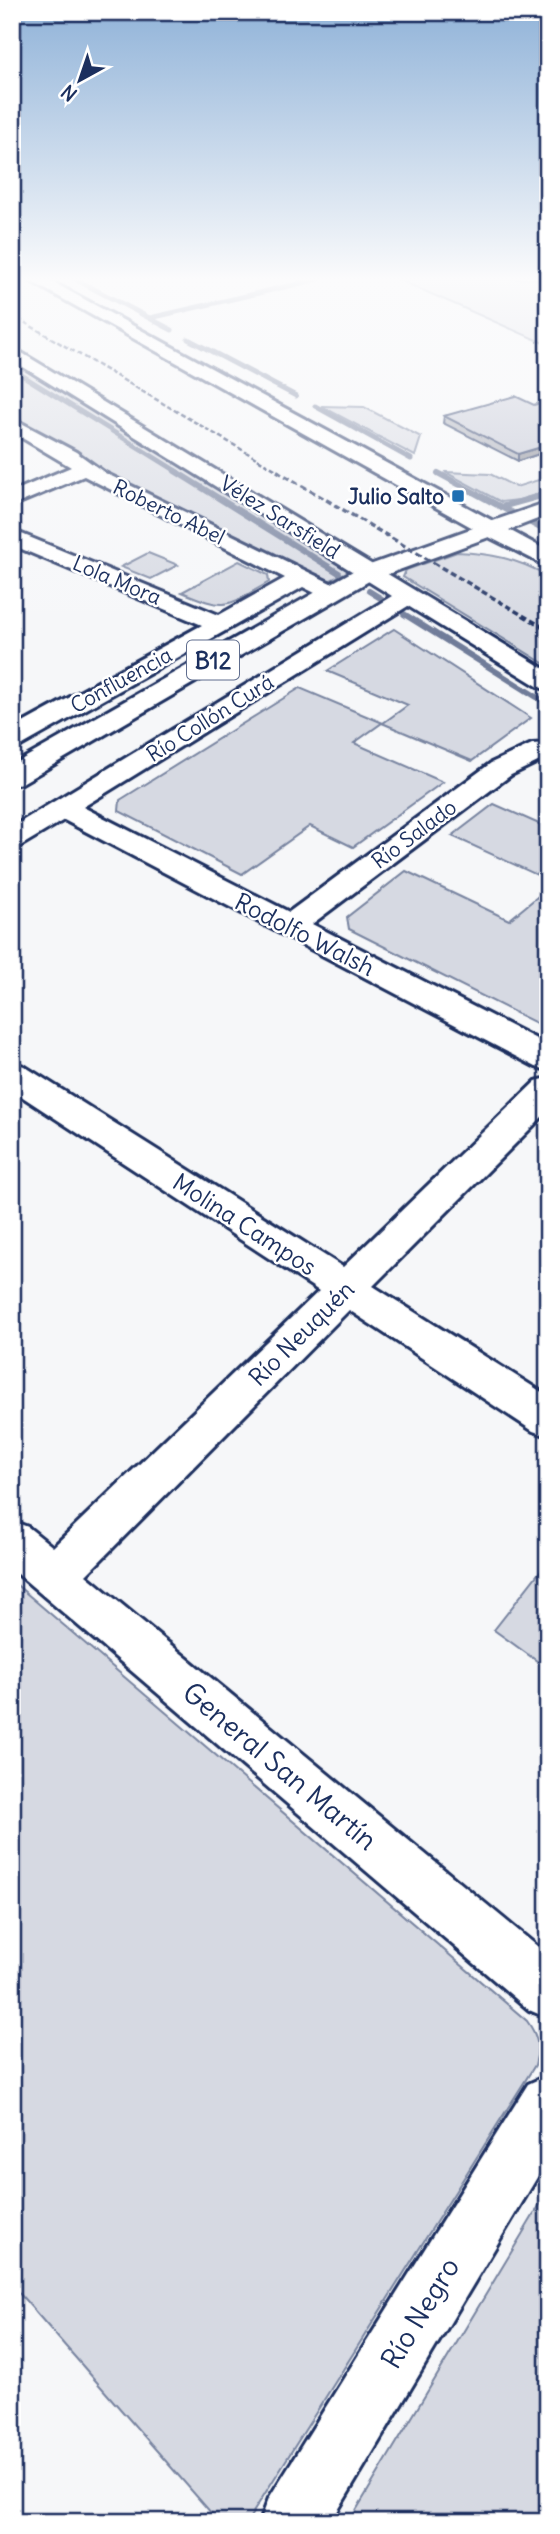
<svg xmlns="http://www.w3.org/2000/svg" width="560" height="2534" font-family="Delius,sans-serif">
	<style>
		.green { fill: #d6d9e2; stroke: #7884a0; stroke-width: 2 }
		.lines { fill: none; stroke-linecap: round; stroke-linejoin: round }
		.stream-far1 { stroke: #707c99; stroke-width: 5 }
		.stream { stroke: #707c99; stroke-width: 6 }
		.minor-casing { stroke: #1b2f5e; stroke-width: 6 }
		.major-casing { stroke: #1b2f5e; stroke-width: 6 }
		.minor { fill: #fff; fill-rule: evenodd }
		.major { fill: #fff; fill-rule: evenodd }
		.rail-far1 { stroke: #1b2f5e; stroke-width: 2.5; stroke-dasharray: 5 2.5; stroke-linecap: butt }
		.rail { stroke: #1b2f5e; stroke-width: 3.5; stroke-dasharray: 6 3.5; stroke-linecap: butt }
		.wall { fill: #a5a9b5; stroke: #1b2f5e; stroke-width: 2 }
		.shaded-wall { fill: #868994; stroke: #1b2f5e; stroke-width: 2 }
		.building { fill: #c0c4d3; stroke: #1b2f5e; stroke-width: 2 }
		.poi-dot { fill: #1f6fb2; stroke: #fff; stroke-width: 2.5 }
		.labels { text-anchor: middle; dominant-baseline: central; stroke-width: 5; stroke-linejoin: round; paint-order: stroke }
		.far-poi-label { font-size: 21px; font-weight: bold; fill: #1b2f5e; stroke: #fff; text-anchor: end }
		.far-street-label { font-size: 21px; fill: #1b2f5e; stroke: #fff }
		.shield { fill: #fff; stroke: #5f6d8e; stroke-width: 2 }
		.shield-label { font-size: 23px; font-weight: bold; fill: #1b2f5e }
		.street-label { font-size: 24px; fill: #1b2f5e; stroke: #fff }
		.near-street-label { font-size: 28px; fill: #1b2f5e; stroke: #fff }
	</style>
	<rect width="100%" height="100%" fill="#f6f7f9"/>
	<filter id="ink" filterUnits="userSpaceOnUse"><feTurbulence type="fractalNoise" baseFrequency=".0143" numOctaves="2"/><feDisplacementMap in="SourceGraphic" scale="14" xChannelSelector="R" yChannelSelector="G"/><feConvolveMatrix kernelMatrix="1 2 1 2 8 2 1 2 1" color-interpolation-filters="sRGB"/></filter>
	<g filter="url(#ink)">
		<!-- green -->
		<g class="green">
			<polygon points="397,279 548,279 548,345"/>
			<polygon points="12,361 347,565 349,571 331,580 322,579 104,473 12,417"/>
			<polygon points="321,406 364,407 421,437 415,456"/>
			<polygon points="445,472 490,474 516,487 548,477 548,491 519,500 501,502"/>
			<path d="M457,552C490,553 518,559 548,576V666L403,577L406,570Z"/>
			<polygon points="148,553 178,565 151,579 121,567"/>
			<path d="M239,561L268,575L269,582C227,606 229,612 182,592Z"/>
			<polygon points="394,629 531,718 472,761 382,723 354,743 443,782 353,847 310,826 242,874 119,811 120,800 300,688 383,723 408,705 327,671"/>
			<polygon points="494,804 548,828 548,880 452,836"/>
			<polygon points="406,871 509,920 548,888 548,1029 349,929 347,917"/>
			<polygon points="548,1561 548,1669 494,1630"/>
			<path d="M12,1581L527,2021C538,2036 540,2047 535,2065L247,2522H219L12,2285Z"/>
			<polygon points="548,2191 548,2522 349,2522"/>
		</g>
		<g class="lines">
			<!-- stream-far1 -->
			<g class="stream-far1">
				<polyline points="75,279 172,330"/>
				<polyline points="150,318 319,279"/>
				<polyline points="188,339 296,396"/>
				<polyline points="12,369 178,472"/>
				<polyline points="315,406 411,459"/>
			</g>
			<!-- stream -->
			<g class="stream">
				<polyline points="175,471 339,573"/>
				<polyline points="438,473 514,514"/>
				<polyline points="501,507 548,494"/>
				<polyline points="531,523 548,532"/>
				<polyline points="369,591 382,599"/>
				<polyline points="404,614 548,704"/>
			</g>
			<!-- minor casing -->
			<g class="minor-casing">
				<g id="minor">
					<polygon points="12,347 548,671 548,690 539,687 408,606 83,807 289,912 491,763 532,744 548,743 548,757 511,775 312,924 548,1045 548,1070 536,1067 64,820 22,845 12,848 12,827 392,596 12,360"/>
					<polygon points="12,418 76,452 105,473 339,587 343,592 339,597 323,597 303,587 21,746 12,748 12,729 202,625 12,545 12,530 219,615 285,578 84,476 12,506 12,492 71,467 12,432"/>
					<polygon points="12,1062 24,1066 343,1267 536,1081 548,1078 548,1111 373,1286 548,1396 548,1436 533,1431 349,1310 86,1575 548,1955 548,2018 529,2010 12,1569 12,1521 28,1527 53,1547 319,1291 12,1090"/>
					<polygon points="548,2075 548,2159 331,2522 260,2522 269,2498 528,2084"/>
				</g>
			</g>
			<!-- major casing -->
			<g class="major-casing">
				<polygon id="major" points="27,279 47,279 493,521 548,502 548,515 509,530 548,551 548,567 489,537 369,581 22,783 12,785 12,765 353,571 473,528"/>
			</g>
			<!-- minor -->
			<use href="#minor" class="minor"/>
			<!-- major -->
			<use href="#major" class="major"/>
			<!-- rail-far1 -->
			<polyline class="rail-far1" points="12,315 280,472"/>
			<!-- rail -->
			<polyline class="rail" points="277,471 548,630"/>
		</g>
		<!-- wall -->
		<polygon class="wall" points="548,401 548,451 518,461 443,423 444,416 534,405"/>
		<!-- shaded-wall -->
		<polygon class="shaded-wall" points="548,445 548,451 518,461 518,454"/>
		<!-- building -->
		<polygon class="building" points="515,396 534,405 548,401 548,445 518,454 444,416"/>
	</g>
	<!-- sky -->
	<linearGradient id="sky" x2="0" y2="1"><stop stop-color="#8fb2d8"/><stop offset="0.44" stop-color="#fbfbfc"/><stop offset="1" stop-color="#fbfbfc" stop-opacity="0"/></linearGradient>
	<rect width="560" height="634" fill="url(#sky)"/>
	<!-- markers -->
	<rect class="poi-dot" x="451" y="489" width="14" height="14" rx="3.5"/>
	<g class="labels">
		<!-- far-poi labels -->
		<g class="far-poi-label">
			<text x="444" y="496">Julio Salto</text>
		</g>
		<!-- far-street labels -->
		<g class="far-street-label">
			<text transform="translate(169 512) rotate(26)">Roberto Abel</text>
			<text transform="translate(280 517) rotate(32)">Vélez Sarsfield</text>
			<text transform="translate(117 580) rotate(23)">Lola Mora</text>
			<text transform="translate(121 680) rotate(-29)">Confluencia</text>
			<text transform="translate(210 718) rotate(-32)">Río Collón Curá</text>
			<text transform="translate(414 834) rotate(-37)">Río Salado</text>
		</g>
		<!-- shield labels -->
		<rect class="shield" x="187" y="640.5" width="52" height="39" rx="5"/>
		<g class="shield-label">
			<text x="213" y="660">B12</text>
		</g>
		<!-- street labels -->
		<g class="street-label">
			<text transform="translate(305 934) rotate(27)">Rodolfo Walsh</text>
			<text transform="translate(245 1224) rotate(33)">Molina Campos</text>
			<text transform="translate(301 1333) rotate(-45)">Río Neuquén</text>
		</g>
		<!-- near-street labels -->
		<g class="near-street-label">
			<text transform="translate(280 1766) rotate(40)">General San Martín</text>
			<text transform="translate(420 2313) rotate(-59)">Río Negro</text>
		</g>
	</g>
	<!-- margin -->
	<rect width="560" height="2534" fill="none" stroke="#fff" stroke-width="42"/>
	<rect x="21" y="21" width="518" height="2492" fill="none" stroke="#1b2f5e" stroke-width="2.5" filter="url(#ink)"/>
	<!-- north arrow -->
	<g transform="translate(80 80) rotate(220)" stroke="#ffffff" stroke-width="5" paint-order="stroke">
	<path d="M0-5L12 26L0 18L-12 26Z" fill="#1b2f5e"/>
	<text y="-10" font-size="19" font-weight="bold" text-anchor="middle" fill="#1b2f5e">N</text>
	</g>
</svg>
